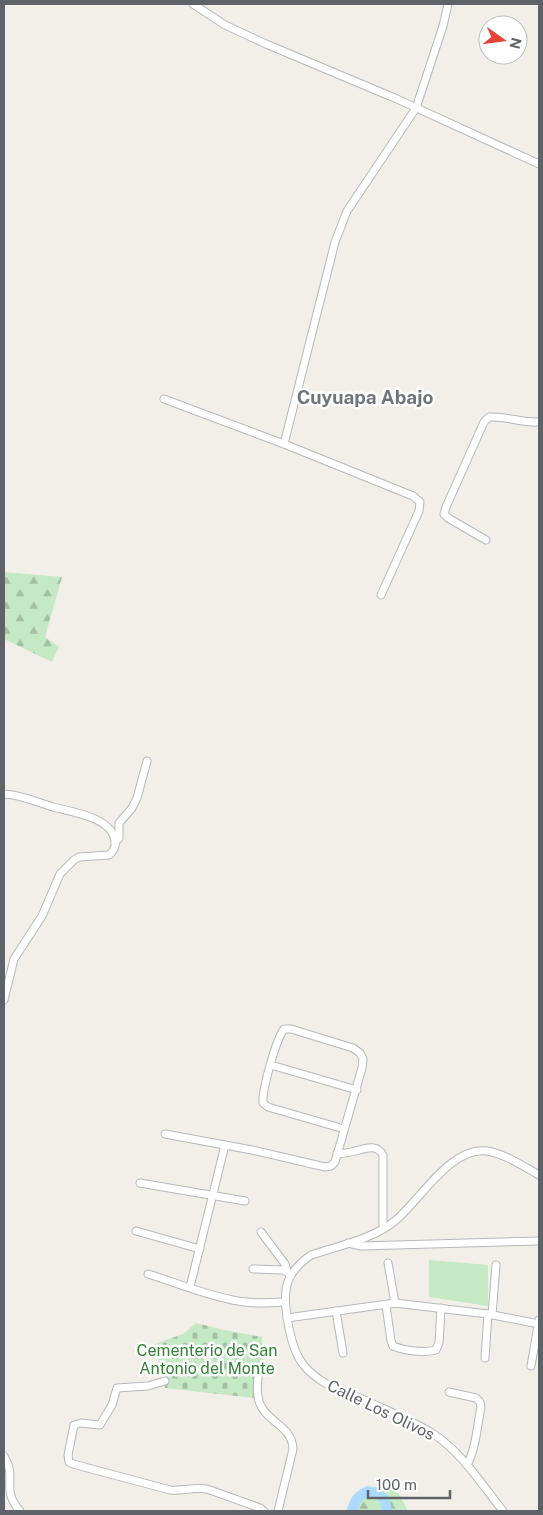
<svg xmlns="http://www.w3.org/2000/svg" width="543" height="1515" font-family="'Public Sans',sans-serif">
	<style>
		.green { fill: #c5e8c5 }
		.forest { fill: url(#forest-firs) }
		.cemetery { fill: url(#cemetery-stones) }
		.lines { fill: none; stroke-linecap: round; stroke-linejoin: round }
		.river { stroke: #aadaff; stroke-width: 10 }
		.minor-casing { stroke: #b5b8bc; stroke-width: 9 }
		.minor { stroke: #fff; stroke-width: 7 }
		.labels { text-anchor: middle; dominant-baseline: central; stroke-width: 5; stroke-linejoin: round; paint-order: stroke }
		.park-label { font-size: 16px; fill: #348238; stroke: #fff }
		.street-label { font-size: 16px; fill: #5f6368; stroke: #fff }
		.quarter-label { font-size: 19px; font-weight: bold; fill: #70757a; stroke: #fff }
	</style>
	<defs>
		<pattern id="forest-firs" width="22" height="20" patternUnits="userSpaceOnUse" patternTransform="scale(1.25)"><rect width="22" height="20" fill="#c5e8c5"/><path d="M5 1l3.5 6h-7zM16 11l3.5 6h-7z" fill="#a3c0a4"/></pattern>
		<pattern id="cemetery-stones" width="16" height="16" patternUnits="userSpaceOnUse" patternTransform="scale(1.25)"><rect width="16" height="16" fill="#c5e8c5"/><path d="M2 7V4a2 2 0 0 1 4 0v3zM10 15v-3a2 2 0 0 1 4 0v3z" fill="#a3c0a4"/></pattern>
	</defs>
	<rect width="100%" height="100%" fill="#f1efe8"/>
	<!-- green -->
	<polygon class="green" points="429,1260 488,1265 488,1306 429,1297"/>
	<!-- forest -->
	<g class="forest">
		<polygon points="4,572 62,577 45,637 59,647 52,662 4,639"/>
		<path d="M383,1485L399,1494L408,1511H346C352,1493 365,1489 383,1485Z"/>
	</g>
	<!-- cemetery -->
	<polygon class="cemetery" points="196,1323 224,1330 262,1337 263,1361 257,1365 254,1398 165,1388 155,1344 183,1334"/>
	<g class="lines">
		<!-- river -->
		<path class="river" d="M352,1511C355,1499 357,1497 368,1491L378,1494L385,1500L387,1511"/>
		<!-- minor casing -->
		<g class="minor-casing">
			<g id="minor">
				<polyline points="193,4 225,25 266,44 397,99 539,164"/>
				<polyline points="164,399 284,444 413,496 420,502 419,511 381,595"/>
				<polyline points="284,444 335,242 347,211 416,108 443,26 448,4"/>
				<path d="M486,540L448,518L444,514L446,507L484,422L489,417C506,416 522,423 539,422"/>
				<path d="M4,794C22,795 36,802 53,807C72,812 112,817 115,841C116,847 114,851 109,855L79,857L74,860L60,874L42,916L14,959L4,1000"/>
				<polyline points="115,843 119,838 119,823 132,808 137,798 147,761"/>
				<polyline points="271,1065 357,1090"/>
				<path d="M165,1134L252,1150L325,1167L331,1166L335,1162L362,1068L363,1059L360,1053L353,1048L291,1029H284C276,1040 262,1089 263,1103L268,1107L344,1129"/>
				<path d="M337,1153C352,1157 376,1137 383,1156V1229"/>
				<polyline points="140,1183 245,1201"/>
				<polyline points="136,1231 200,1249"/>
				<polyline points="261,1232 285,1264 287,1271"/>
				<polyline points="348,1243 361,1246 539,1241"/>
				<polyline points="388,1263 395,1303"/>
				<polyline points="253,1269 283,1270 288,1273"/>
				<path d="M148,1274C177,1283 208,1296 238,1301C254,1304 269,1303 285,1302"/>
				<polyline points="190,1287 225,1145"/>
				<path d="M386,1305L391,1341L393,1346C405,1351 424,1353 436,1350L439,1343L441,1308"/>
				<polyline points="336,1311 343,1353"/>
				<polyline points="492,1315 496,1265"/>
				<polyline points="287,1318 395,1303 488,1314 539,1324"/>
				<polyline points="485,1358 488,1314"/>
				<polyline points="531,1366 539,1320"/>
				<path d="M259,1367C258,1379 255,1395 261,1406C269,1423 292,1426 293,1449L278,1511"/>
				<path d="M165,1381L148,1386L117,1388L112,1405L100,1425L81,1423L74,1425L68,1455L69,1462L73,1464L170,1490C183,1491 195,1487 207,1489L260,1508L264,1511"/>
				<path d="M449,1392L476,1398L480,1402L481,1407C477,1427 476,1448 467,1465"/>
				<path d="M4,1456C18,1479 0,1488 20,1511"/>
				<path d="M503,1511C482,1485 463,1454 435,1435C415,1422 388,1411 367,1401C344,1391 318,1385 302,1363C292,1349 288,1326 286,1309C283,1283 290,1270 311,1255C338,1246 374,1239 396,1220C421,1199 451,1146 487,1151C505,1154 523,1166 539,1175"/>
			</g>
		</g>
		<!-- minor -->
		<use href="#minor" class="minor"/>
	</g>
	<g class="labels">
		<!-- park labels -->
		<g class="park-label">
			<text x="207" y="1350">Cementerio de San<tspan x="207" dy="18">Antonio del Monte</tspan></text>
		</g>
		<!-- street labels -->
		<g class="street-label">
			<text transform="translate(381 1410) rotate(26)">Calle Los Olivos</text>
		</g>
		<!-- quarter labels -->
		<g class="quarter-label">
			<text x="365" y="397">Cuyuapa Abajo</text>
		</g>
	</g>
	<!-- border -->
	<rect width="543" height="1515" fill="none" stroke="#5f6368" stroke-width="10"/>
	<!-- north arrow -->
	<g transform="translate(503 40) rotate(104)"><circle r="24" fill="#ffffff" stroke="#bfc1c3"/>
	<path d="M0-4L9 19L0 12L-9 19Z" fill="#ea4335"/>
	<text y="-8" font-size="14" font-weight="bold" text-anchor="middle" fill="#5f6368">N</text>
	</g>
	<!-- scale -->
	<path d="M368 1490v8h82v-8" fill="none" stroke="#5f6368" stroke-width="2.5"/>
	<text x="376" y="1490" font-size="15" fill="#5f6368" stroke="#ffffff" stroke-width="4" paint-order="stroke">100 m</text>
</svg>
